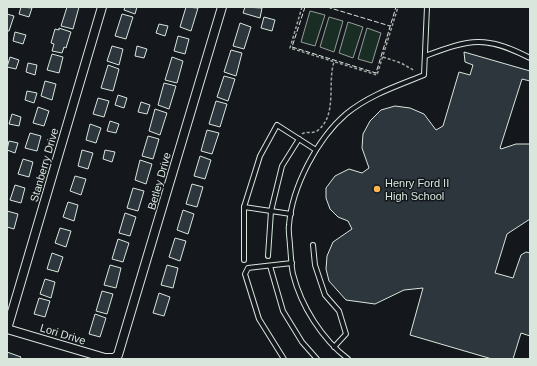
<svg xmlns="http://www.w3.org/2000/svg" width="537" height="366" font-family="Helvetica,sans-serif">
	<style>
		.green { fill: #1a2d24; stroke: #939e99 }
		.building { fill: #2c363c; stroke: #d8e6dc }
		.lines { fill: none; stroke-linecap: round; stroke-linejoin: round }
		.lane-casing { stroke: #d8e6dc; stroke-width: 6 }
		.street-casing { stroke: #d8e6dc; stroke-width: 10 }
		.path { stroke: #9da8a2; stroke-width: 1.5; stroke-dasharray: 3 2; stroke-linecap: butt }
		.lane { stroke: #14181c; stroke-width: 4 }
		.street { stroke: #14181c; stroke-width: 8 }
		.fence { stroke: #d8e6dc; stroke-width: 1; stroke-dasharray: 5 2; stroke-linecap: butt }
		.poi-dot { fill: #ffb74d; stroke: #14181c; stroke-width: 1.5 }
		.labels { text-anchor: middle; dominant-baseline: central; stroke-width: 3; stroke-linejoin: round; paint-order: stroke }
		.street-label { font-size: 11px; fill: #d8e6dc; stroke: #14181c }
		.poi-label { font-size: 11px; fill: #d8e6dc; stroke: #14181c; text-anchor: start }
	</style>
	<rect width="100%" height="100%" fill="#14181c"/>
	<!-- green -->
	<g class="green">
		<polygon points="310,11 325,15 315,46 301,42"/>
		<polygon points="329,17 343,21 334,52 320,47"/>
		<polygon points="348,22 363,27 353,58 339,53"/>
		<polygon points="367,28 381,33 372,63 358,59"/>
	</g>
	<!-- building -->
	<g class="building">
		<polygon points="21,7 32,8 29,17 19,14"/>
		<polygon points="67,7 79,7 73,29 61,26"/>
		<polygon points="125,7 137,7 135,14 124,10"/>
		<polygon points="186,7 198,8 191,31 180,27"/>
		<polygon points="245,7 262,8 260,18 243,13"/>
		<polygon points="7,14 14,16 9,31 7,31"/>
		<polygon points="122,14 133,17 126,39 115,36"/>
		<polygon points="264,17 275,20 272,31 261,28"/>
		<polygon points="240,23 251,27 244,49 233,46"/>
		<polygon points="159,24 168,26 165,36 156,33"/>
		<polygon points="59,28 71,32 66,48 64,47 62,53 52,51 54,44 51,43 55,29 59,30"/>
		<polygon points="15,32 26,35 23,44 13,41"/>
		<polygon points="178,36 189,39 185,54 174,51"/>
		<polygon points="112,46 123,49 119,65 107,61"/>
		<polygon points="137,46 147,49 144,58 135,56"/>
		<polygon points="231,50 242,53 236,76 224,72"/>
		<polygon points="464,52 530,71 530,81 522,79 500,148 501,149 516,144 530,144 530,219 507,234 495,273 513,278 521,255 526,252 530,253 530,336 521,333 513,359 492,359 410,335 423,288 404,290 375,304 346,300 329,281 326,269 327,256 333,242 352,229 348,221 338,217 330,209 326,198 326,188 335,176 349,169 362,173 369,168 362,148 363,134 370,121 381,110 395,106 410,108 424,114 436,130 443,126 459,72 470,75 473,65 465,62"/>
		<polygon points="52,54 63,57 59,73 47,70"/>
		<polygon points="10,57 19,60 16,69 7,67"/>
		<polygon points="172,57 183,61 177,83 165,80"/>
		<polygon points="28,63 37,65 35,75 26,72"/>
		<polygon points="108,65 119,69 113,91 101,88"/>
		<polygon points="224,76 235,79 228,101 217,97"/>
		<polygon points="45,81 56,84 52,100 41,96"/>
		<polygon points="164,83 176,86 169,109 158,105"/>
		<polygon points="27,91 37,93 34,103 25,100"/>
		<polygon points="118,95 127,98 124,108 115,105"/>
		<polygon points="98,98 109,101 104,117 93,114"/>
		<polygon points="216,101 227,104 220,127 209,124"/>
		<polygon points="141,102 150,105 147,114 138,112"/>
		<polygon points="38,107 49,111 44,126 33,123"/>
		<polygon points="155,109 167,113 160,135 149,131"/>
		<polygon points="12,114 21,117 19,126 9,124"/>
		<polygon points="110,121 119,124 116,133 107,131"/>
		<polygon points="90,124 101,128 96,143 86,140"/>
		<polygon points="207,130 219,133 212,154 201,151"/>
		<polygon points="30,133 41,136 37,151 25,148"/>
		<polygon points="148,136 159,139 153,159 142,156"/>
		<polygon points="9,141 18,143 15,153 7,150"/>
		<polygon points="82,150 93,153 88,169 78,166"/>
		<polygon points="105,150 115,152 112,162 103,159"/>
		<polygon points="200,156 211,160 205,179 194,176"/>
		<polygon points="23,159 33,162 29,177 18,174"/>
		<polygon points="140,160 152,164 146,184 135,180"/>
		<polygon points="75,176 86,179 81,195 70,191"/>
		<polygon points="192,184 203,187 197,207 186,204"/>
		<polygon points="15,185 25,188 21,203 10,200"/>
		<polygon points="133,188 144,191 138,211 127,208"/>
		<polygon points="68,202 78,205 74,221 63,217"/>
		<polygon points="183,210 194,214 188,234 177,230"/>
		<polygon points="7,211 18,214 14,229 7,227"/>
		<polygon points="125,213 136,217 130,236 119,233"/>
		<polygon points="60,228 71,231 66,247 55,243"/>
		<polygon points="175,238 186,241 180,261 169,257"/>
		<polygon points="118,239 129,243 123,262 112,259"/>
		<polygon points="52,253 63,257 58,272 47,269"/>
		<polygon points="110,265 121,268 116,288 104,285"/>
		<polygon points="167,265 178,268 173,288 161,285"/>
		<polygon points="45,279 55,282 51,298 40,294"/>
		<polygon points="102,291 113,294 107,314 96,311"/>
		<polygon points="159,293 170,297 164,316 153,313"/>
		<polygon points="39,298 50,301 45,317 34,314"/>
		<polygon points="95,314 106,318 100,337 89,334"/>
		<polygon points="7,352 21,357 20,359 7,359"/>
	</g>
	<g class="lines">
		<!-- lane casing -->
		<g class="lane-casing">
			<g id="lane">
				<path d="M425,56C471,39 485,35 530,58"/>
				<polyline points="244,207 260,156 277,125 316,150"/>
				<polyline points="313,245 315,265 325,295 339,311 346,334 334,347"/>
				<polyline points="268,256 271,211 291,214"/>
				<polyline points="244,260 244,207 271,211 282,166 299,139"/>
				<polyline points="270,266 283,311 302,342 317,359"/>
				<polyline points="284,359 259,319 245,274 248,268 292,263"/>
				<path d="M348,359C322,339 301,306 293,274C291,265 291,255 290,246C290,240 288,232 289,225C292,187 317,139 346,114C369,95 397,86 424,75L427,7"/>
			</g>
		</g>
		<!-- street casing -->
		<g class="street-casing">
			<g id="street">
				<polyline points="7,329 105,358 114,358 118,355 222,7"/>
				<polyline points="7,329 102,7"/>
			</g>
		</g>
		<!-- path -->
		<g class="path">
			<polyline points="302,7 290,48 377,75 398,7"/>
			<polyline points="383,57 401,63 415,71"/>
			<path d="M302,134C306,131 312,134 317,131C338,116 327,83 334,62"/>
		</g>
		<!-- lane -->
		<use href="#lane" class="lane"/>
		<!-- street -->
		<use href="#street" class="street"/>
		<!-- fence -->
		<g class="fence">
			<polyline points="305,7 292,47 376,73 396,7"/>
			<polyline points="327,7 390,26"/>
		</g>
	</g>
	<!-- markers -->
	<circle class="poi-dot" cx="377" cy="189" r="4"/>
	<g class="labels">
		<!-- street labels -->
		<g class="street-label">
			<text transform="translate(44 165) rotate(-74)">Stanberry Drive</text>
			<text transform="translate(159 181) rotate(-74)">Betley Drive</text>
			<text transform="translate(63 334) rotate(17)">Lori Drive</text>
		</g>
		<!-- poi labels -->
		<g class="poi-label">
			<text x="385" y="183">Henry Ford II<tspan x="385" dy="13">High School</tspan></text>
		</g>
	</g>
	<!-- border -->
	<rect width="537" height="366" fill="none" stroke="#d8e6dc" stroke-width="16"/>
</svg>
